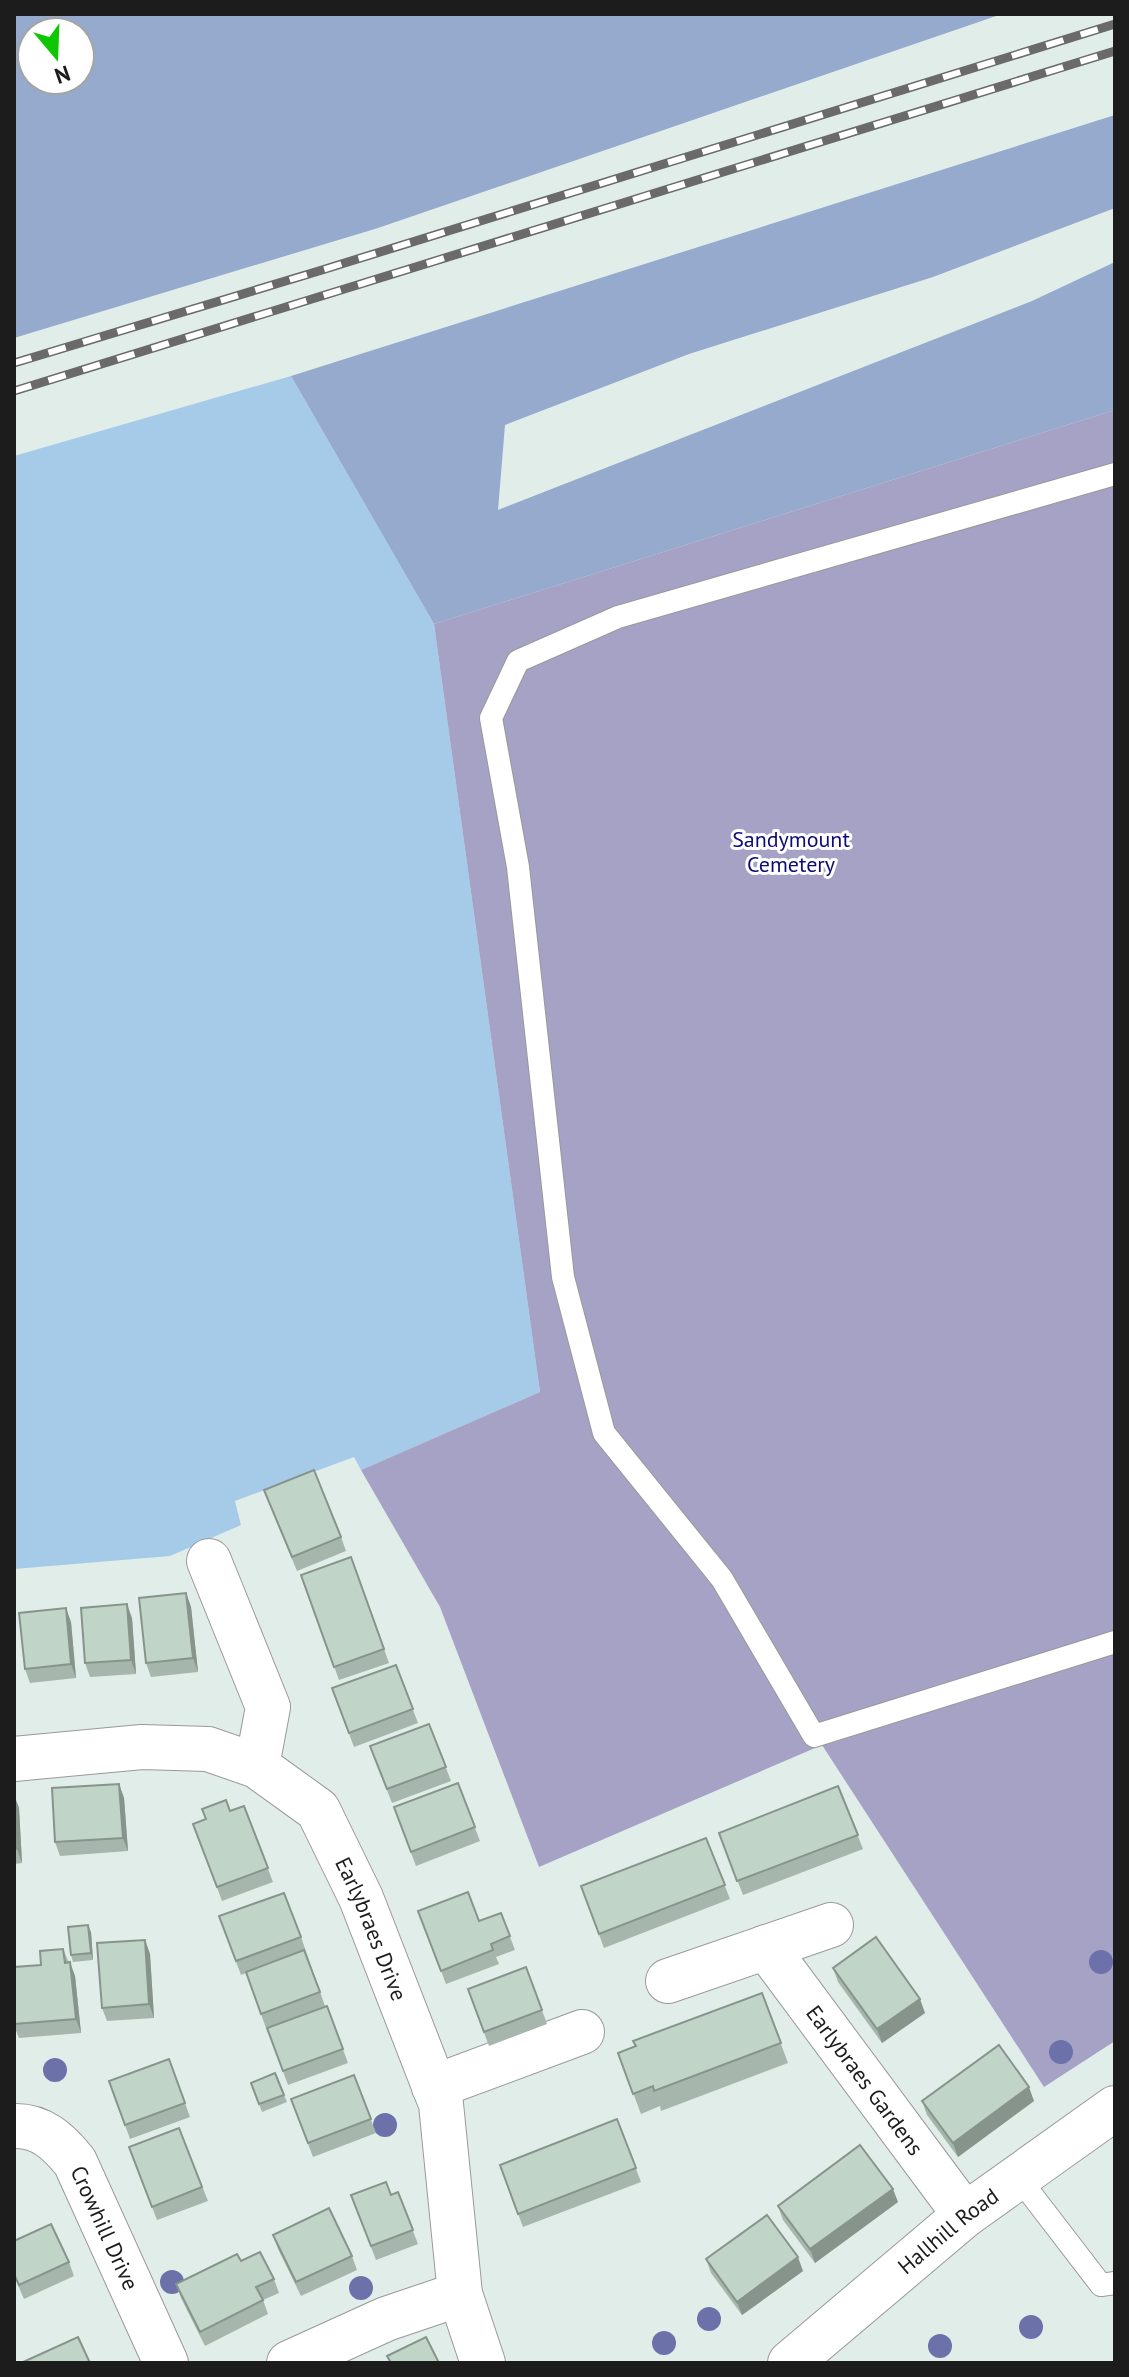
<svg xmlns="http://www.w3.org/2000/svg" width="1129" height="2377" font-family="'PT Sans',sans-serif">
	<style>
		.grass { fill: #a6cbe8 }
		.forest { fill: #95aacd; fill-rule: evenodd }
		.cemetery { fill: #a5a2c6 }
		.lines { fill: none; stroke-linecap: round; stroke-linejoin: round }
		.service-casing { stroke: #999; stroke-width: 24 }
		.minor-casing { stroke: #999; stroke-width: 46 }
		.tertiary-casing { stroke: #999; stroke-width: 46 }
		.service { stroke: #fff; stroke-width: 22 }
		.minor { stroke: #fff; stroke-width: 44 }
		.tertiary { stroke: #fff; stroke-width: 44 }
		.rail-casing { stroke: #6a6a6a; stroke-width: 9 }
		.rail { stroke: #fff; stroke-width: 6; stroke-dasharray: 18; stroke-linecap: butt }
		.tree { fill: #6c71aa }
		.wall { fill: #a6b6ac }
		.shaded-wall { fill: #87948c }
		.building { fill: #c1d4c8; stroke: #87948c; stroke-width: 2 }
		.labels { text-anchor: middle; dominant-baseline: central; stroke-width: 6; stroke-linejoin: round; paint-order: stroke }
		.park-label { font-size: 22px; fill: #0c0b78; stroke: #fff }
		.street-label { font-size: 22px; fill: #1c1c1c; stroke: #fff }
	</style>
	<rect width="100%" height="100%" fill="#e1ede8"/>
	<!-- grass -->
	<polygon class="grass" points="291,376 434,624 540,1392 361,1470 354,1457 235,1501 241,1525 170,1556 14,1569 14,456"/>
	<!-- forest -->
	<g class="forest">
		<path d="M14,14H1002L378,228L14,338ZM32,32H80V80H32Z"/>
		<polygon points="1115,115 1115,208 933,277 689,354 505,425 498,510 1032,301 1115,262 1115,410 434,624 291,376"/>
	</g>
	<!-- cemetery -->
	<polygon class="cemetery" points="1115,410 1115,2041 1044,2087 822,1745 539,1867 440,1607 361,1470 540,1392 434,624"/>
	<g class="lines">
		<!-- service casing -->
		<g class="service-casing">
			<g id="service">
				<polyline points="1115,474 618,617 518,661 491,718 518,867 563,1277 604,1433 722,1579 814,1736 1115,1642"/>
				<polyline points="1018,2177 1101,2285 1115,2283"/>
			</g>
		</g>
		<!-- minor casing -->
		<g class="minor-casing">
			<g id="minor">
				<polyline points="209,1561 268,1707 257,1766"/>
				<path id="s1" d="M14,1759L142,1747L208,1749L257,1766L318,1810L361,1898L441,2104L460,2294L483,2363"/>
				<path id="s2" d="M766,1947L965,2215"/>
				<polyline points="668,1981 831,1925"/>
				<polyline points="434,2087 582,2032"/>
				<path id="s3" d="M14,2126C41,2125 59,2142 75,2162L166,2363"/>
				<polyline points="289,2363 386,2319 460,2294"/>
			</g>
		</g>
		<!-- tertiary casing -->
		<g class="tertiary-casing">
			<g id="tertiary">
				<path id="s4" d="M790,2363L965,2215L1115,2108"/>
			</g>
		</g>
		<!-- service -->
		<use href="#service" class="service"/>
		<!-- minor -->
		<use href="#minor" class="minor"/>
		<!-- tertiary -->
		<use href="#tertiary" class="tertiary"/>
		<!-- rail casing -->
		<g class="rail-casing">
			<g id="rail">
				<polyline points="14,363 322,270 1115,24"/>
				<polyline points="14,391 1115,51"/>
			</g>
		</g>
		<!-- rail -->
		<use href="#rail" class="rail"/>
	</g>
	<!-- trees -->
	<g class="tree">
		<circle cx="1101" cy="1962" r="12"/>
		<circle cx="1061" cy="2052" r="12"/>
		<circle cx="55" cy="2070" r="12"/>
		<circle cx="385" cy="2125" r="12"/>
		<circle cx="172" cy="2282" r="12"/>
		<circle cx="361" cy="2288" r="12"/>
		<circle cx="709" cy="2319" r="12"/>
		<circle cx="1031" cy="2327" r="12"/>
		<circle cx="664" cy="2343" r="12"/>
		<circle cx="940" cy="2346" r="12"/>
	</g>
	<!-- wall -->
	<g class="wall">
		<polygon points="269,1503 341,1537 346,1551 297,1571"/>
		<polygon points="351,1557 389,1663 339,1680 301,1575"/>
		<polygon points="186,1593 191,1607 198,1672 151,1677 146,1663"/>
		<polygon points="132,1618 136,1674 90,1677 85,1663"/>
		<polygon points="71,1622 76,1678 30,1683 25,1669"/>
		<polygon points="396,1665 418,1723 354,1747 332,1688"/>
		<polygon points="429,1724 451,1781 392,1803 370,1746"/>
		<polygon points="458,1783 480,1841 416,1866 394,1807"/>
		<polygon points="119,1784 124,1798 128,1851 60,1856 55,1842"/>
		<polygon points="838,1786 863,1849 743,1895 719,1833"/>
		<polygon points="14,1795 19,1808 22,1863 14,1864"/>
		<polygon points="244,1806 273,1882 222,1901 193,1824"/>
		<polygon points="706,1838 730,1899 604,1948 581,1886"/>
		<polygon points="418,1911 479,1921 501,1913 515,1950 496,1957 499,1964 446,1984"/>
		<polygon points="219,1916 301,1937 325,2006 266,2028 246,1973 241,1975"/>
		<polygon points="91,1932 93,1960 73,1962 71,1955"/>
		<polygon points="145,1940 150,1954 154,2018 107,2021 102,2008"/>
		<polygon points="63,1949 75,1976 81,2033 19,2038 14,2026 14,1967 41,1965"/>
		<polygon points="526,1967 547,2024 489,2046 468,1989"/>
		<polygon points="833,1968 925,2013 882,2043 838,1982"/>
		<polygon points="762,1993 788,2063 661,2111 660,2106 641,2114 618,2053 635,2046 633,2041"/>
		<polygon points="327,2006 348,2063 288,2085 267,2028"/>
		<polygon points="169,2059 190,2117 130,2139 109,2081"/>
		<polygon points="275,2073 287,2102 262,2112 251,2083"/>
		<polygon points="354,2075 376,2133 313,2157 291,2099"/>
		<polygon points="922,2101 1034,2101 958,2157 927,2115"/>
		<polygon points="617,2119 641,2182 523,2227 500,2165"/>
		<polygon points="179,2128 208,2201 157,2220 129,2147"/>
		<polygon points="398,2192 418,2244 376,2260 351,2195 391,2195"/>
		<polygon points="898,2202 815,2263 783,2220 778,2206"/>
		<polygon points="273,2235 352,2256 357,2270 301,2296 278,2249"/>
		<polygon points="14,2241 69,2262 74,2276 24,2299 14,2276"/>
		<polygon points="706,2259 803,2271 742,2315 711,2273"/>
		<polygon points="241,2261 274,2279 279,2293 263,2300 268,2314 205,2346 181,2298 176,2284"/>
	</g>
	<!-- shaded-wall -->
	<g class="shaded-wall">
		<polygon points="186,1593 191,1607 198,1672 193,1658"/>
		<polygon points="127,1604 132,1618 136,1674 131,1660"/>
		<polygon points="66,1608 71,1622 76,1678 71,1664"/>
		<polygon points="119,1784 124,1798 128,1851 123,1838"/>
		<polygon points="14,1795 19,1808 22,1863 17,1849"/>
		<polygon points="88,1925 91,1932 93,1960 91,1953"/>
		<polygon points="145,1940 150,1954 154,2018 149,2004"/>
		<polygon points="70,1962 75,1976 81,2033 76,2019"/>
		<polygon points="920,1999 925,2013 882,2043 877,2029"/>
		<polygon points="1029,2087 1034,2101 958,2157 953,2143"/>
		<polygon points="893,2189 898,2202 815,2263 810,2249"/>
		<polygon points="798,2257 803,2271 742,2315 737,2302"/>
	</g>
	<!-- building -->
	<g class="building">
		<polygon points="314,1470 341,1537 292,1557 264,1490"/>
		<polygon points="351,1557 384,1649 334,1667 301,1575"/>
		<polygon points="186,1593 193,1658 146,1663 139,1598"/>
		<polygon points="127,1604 131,1660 85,1663 81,1608"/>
		<polygon points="66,1608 71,1664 25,1669 19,1613"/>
		<polygon points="396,1665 413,1709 349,1733 332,1688"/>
		<polygon points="429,1724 446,1767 387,1789 370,1746"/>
		<polygon points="458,1783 475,1827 411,1852 394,1807"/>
		<polygon points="119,1784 123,1838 55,1842 52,1788"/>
		<polygon points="838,1786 858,1835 737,1881 719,1833"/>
		<polygon points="14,1796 17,1849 14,1849"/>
		<polygon points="226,1800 230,1811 244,1806 268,1868 217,1887 193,1824 206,1819 202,1809"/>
		<polygon points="706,1838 725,1885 599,1934 581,1886"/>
		<polygon points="468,1892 479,1921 501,1913 510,1936 491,1944 493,1950 441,1971 418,1911"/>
		<polygon points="284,1893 301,1937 236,1961 219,1916"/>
		<polygon points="88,1925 91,1953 71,1955 68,1927"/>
		<polygon points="876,1937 920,1999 877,2029 833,1968"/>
		<polygon points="145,1940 149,2004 102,2008 97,1943"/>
		<polygon points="63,1949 65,1963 70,1962 76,2019 14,2024 14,1967 41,1965 40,1951"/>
		<polygon points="304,1950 320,1992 261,2014 246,1972"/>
		<polygon points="526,1967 542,2010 484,2032 468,1989"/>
		<polygon points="762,1993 781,2043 654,2091 653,2086 633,2094 618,2053 636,2046 633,2041"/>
		<polygon points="327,2006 343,2049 283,2071 267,2028"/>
		<polygon points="999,2045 1029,2087 953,2143 922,2101"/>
		<polygon points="169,2059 185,2103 125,2125 109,2081"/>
		<polygon points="275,2073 284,2095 259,2104 251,2083"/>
		<polygon points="354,2075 371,2119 308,2143 291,2099"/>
		<polygon points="617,2119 636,2168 518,2214 500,2165"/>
		<polygon points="179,2128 202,2187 152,2207 129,2147"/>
		<polygon points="860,2145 893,2189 810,2249 778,2206"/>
		<polygon points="386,2182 391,2195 398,2192 413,2230 371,2246 351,2195"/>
		<polygon points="329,2208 352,2256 296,2282 273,2235"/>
		<polygon points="767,2215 798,2257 737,2302 706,2259"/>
		<polygon points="51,2224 69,2262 19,2285 14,2274 14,2241"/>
		<polygon points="260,2252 274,2279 256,2287 263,2300 200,2332 176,2284 237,2254 241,2261"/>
		<polygon points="78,2337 90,2363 21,2363"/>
		<polygon points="426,2337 439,2363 391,2363 387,2356"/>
	</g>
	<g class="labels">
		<!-- park labels -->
		<g class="park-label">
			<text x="791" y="839">Sandymount<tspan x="791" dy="25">Cemetery</tspan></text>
		</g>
		<!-- street labels -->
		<g class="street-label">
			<text stroke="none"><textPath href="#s1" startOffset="452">Earlybraes Drive</textPath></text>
			<text stroke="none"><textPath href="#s2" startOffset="166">Earlybraes Gardens</textPath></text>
			<text stroke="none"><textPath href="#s3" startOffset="146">Crowhill Drive</textPath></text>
			<text stroke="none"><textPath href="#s4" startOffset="206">Hallhill Road</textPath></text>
		</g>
	</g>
	<!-- border -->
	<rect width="1129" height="2377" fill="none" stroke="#1c1c1c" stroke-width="32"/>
	<!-- north arrow -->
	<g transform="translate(56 56) rotate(161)"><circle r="38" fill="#ffffff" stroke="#a4a4a4" stroke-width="2"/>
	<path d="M0-6L14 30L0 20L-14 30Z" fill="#0fc700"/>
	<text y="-12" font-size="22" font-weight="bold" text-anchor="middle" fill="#1c1c1c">N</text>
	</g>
</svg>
